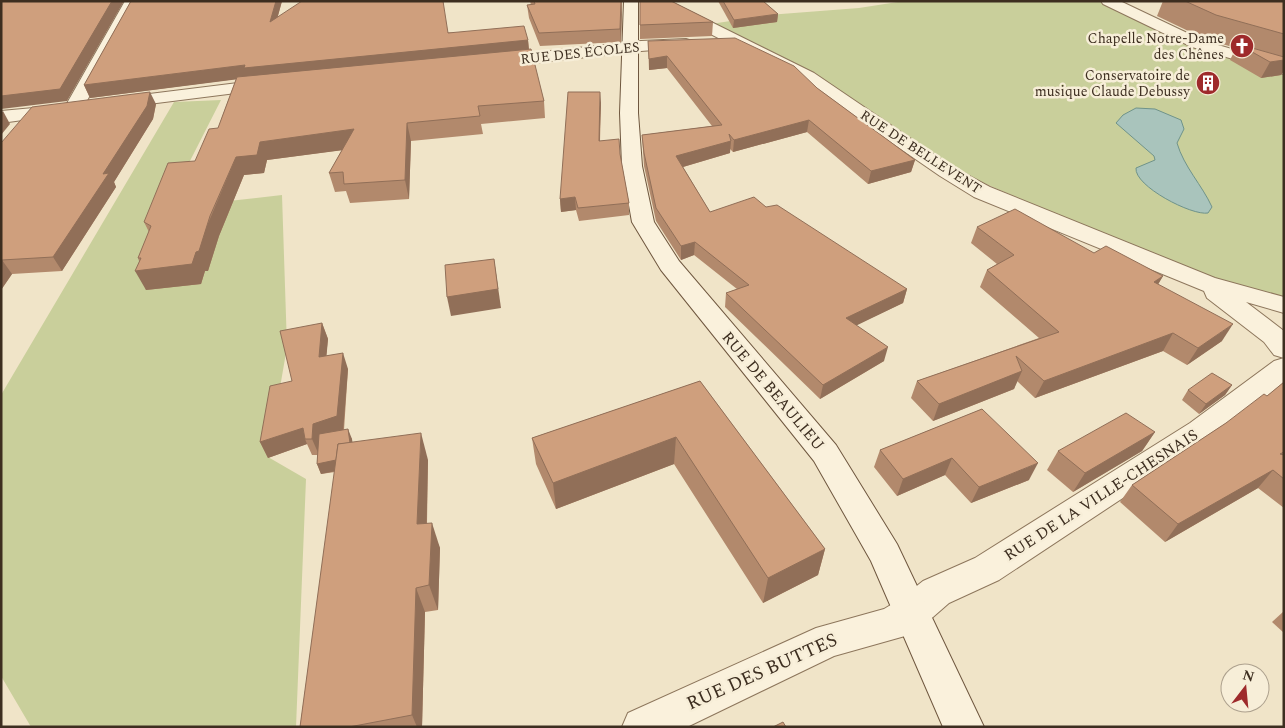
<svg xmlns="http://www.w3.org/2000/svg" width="1285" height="728" font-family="Spectral,serif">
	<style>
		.green { fill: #c9cf9b }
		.water { fill: #a9c4bc; stroke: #6f938a }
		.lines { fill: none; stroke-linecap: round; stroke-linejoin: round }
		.street-casing { stroke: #8d765c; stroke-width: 2 }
		.secondary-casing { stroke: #6f573f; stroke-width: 2 }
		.street { fill: #faf1dc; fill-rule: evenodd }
		.secondary { fill: #faf1dc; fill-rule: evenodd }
		.wall { fill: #b2896c }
		.shaded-wall { fill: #916f58 }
		.building { fill: #cf9f7d; stroke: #916f58 }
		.labels { text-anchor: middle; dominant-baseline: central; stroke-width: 5; stroke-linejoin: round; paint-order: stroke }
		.far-poi-label { font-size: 14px; fill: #3d2e20; stroke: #f7eed8; text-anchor: end }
		.far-street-label { font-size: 14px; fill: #3d2e20; stroke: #f7eed8 }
		.street-label { font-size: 16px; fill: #3d2e20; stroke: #f7eed8 }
		.near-street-label { font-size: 19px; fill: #3d2e20; stroke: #f7eed8 }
	</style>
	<rect width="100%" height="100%" fill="#f0e4c8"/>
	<!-- green -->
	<g class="green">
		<polygon points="904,1 1102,1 1284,73 1284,302 1152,257 959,172 711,24 768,15 859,8"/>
		<polygon points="221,100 166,208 282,195 287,347 268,457 306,479 296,727 31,727 1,676 1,395 174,102"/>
	</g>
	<!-- water -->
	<path class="water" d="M1136,108L1155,109L1181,120L1184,129L1177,143C1184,167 1202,185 1212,207L1208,213C1192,216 1134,186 1136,168L1155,160L1154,156L1116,123L1123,115Z"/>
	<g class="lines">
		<!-- street casing -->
		<g class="street-casing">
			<g id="street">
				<polygon points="125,1 140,1 81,112 1,123 1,111 66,105"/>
				<polygon points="650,1 669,1 814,73 954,168 990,187 1215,278 1284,297 1284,313 1246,302 1284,331 1284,358 1274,355 1264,342 1207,298 1204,291 974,197 940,176 802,81 652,4"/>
				<polygon points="1101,1 1120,1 1204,41 1284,64 1284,74 1192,47 1103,4"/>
				<polygon points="686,39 692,41 694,44 692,47 641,51 497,67 491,66 489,62 491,58 497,57 641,41"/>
				<polygon points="270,79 276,80 279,84 276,88 117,108 111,107 108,103 111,99 117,98"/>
				<polygon points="1284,358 1284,383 1212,439 999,580 949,603 925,624 905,636 834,656 687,727 622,727 628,713 816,628 884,609 899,600 923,581 975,558 1190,423 1274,361"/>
			</g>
		</g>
		<!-- secondary casing -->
		<g class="secondary-casing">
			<polygon id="secondary" points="624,1 638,1 638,113 642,166 654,222 679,261 836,445 897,544 984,727 943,727 871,561 814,461 661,270 632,222 622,166 620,113"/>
		</g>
		<!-- street -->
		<use href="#street" class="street"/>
		<!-- secondary -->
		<use href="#secondary" class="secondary"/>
	</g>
	<!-- wall -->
	<g class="wall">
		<polygon points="131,1 282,1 278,16 528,40 529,49 544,101 545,118 481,124 483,134 411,141 409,199 350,203 346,191 335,192 329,173 342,150 267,160 264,173 244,175 219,236 208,271 205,271 201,284 146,290 139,261 138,258 149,232 144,222 195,161 218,128 236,79 90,98 84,85"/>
		<polygon points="530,1 622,1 621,42 540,46 529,18 527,5 531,5"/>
		<polygon points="640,1 713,22 712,36 640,39"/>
		<polygon points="718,1 763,1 778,14 777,22 733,28"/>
		<polygon points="1163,1 1284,1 1284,71 1281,75 1261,78 1230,60 1236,48 1205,39 1157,16"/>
		<polygon points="648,41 817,88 915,160 911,172 868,184 807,132 733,152 730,149 730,153 683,167 710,212 766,207 907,289 903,303 856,325 884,361 820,399 725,307 726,293 737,289 694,255 681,260 656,221 644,166 642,135 712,126 667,68 649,70"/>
		<polygon points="601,103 600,141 620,154 629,203 629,215 579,221 576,210 561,212 560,199"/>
		<polygon points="156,104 153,119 114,182 116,187 62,271 12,274 1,290 1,143"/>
		<polygon points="977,227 1094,253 1163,276 1158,284 1222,341 1187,365 1163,351 1035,398 1017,381 1014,389 933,421 911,398 917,381 1039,338 980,287 987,270 997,264 971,243"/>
		<polygon points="322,323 328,339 326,356 348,369 344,430 352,439 352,442 428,460 427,523 440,548 438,610 425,612 422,727 300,727 335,472 321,474 317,464 317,455 312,455 307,444 268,458 260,442"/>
		<polygon points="700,381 825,549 818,575 763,603 674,464 556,509 536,464 532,438"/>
		<polygon points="1284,382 1284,508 1258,488 1165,542 1120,502 1132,485 1267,396"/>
		<polygon points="1232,385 1225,395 1199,414 1182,400 1188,390"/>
		<polygon points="982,409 1029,480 971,503 945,475 897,496 874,467 880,450"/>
		<polygon points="1155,432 1142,451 1073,492 1047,470 1058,451"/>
		<polygon points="1284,611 1284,633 1272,622"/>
	</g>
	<!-- shaded-wall -->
	<g class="shaded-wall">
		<polygon points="112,1 124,1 67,101 1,109 1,96"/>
		<polygon points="276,1 282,1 273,33 270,22"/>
		<polygon points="622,1 622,9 621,42 620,29"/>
		<polygon points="778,14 777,22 733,28 734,20"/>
		<polygon points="528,40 529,52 247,78 90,98 84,85 245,65"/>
		<polygon points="667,56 667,68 649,70 649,59"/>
		<polygon points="1284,60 1284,71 1281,75 1261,78 1270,62"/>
		<polygon points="150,92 156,104 153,119 114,182 116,187 62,271 53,257"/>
		<polygon points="600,92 601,103 599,153 599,141"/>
		<polygon points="3,111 10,124 1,135 1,113"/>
		<polygon points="809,120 807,132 733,152 734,140"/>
		<polygon points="407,123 411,141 409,199 405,180"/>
		<polygon points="354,129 359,148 267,160 264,173 244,175 219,236 208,271 205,271 201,284 146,290 135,271 196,252 236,157 260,142"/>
		<polygon points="731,141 730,153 676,169 676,156"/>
		<polygon points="915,160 911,172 868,184 871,171"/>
		<polygon points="575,197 576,210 561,212 560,199"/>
		<polygon points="695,242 694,255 681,260 681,246"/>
		<polygon points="494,259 501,308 451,316 447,297"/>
		<polygon points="2,260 12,274 1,290 1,262"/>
		<polygon points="1163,276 1153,293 1154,282"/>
		<polygon points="907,289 903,303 843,332 846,318"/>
		<polygon points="322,323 328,339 325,373 319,357"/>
		<polygon points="1233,324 1222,341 1187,365 1198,348"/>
		<polygon points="1173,333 1163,351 1035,398 1044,381"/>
		<polygon points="888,347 884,361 820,399 823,385"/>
		<polygon points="343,353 348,369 343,432 319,455 312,439 313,424"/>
		<polygon points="1022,371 1014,389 933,421 939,404"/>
		<polygon points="1232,385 1225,395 1199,414 1206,404"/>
		<polygon points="303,428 305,439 307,444 268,458 260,442"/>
		<polygon points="348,429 352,439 356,467 321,474 317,464"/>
		<polygon points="1155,432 1142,451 1073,492 1085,473"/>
		<polygon points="421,433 428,460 426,550 417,524"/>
		<polygon points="676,437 674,464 556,509 553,483"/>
		<polygon points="952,458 945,475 897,496 903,479"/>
		<polygon points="1038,463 1029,480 971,503 979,487"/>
		<polygon points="1273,470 1258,488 1165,542 1178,524"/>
		<polygon points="432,523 440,548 438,610 429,585"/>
		<polygon points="825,549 818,575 763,603 768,578"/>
		<polygon points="416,588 425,612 422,727 417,727 412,715"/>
	</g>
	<!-- building -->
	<g class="building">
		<polygon points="1,1 112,1 60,89 1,96"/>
		<polygon points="131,1 276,1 270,22 302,1 443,1 448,33 524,26 528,40 244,68 245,65 84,85"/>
		<polygon points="534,1 621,1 620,29 539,33 527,5 535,4"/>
		<polygon points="640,1 671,1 713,22 640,25"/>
		<polygon points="723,1 763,1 778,14 734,20"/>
		<polygon points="1185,1 1284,1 1284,34 1216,15"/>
		<polygon points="735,38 794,66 817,88 915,160 871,171 809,120 734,140 729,134 731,141 676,156 710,212 754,197 766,207 777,205 907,289 846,318 888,347 823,385 726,293 749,285 695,242 681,246 656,208 644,153 642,135 722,125 667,56 649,59 648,41"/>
		<polygon points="1238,44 1284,57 1284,60 1270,62"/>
		<polygon points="531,49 544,101 478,106 480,116 407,123 405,180 344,184 343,172 329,173 354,129 260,142 257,155 236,157 210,216 199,251 196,252 192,264 135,271 141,258 138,258 151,226 144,222 168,163 195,161 209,129 218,128 237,77"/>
		<polygon points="150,92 147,106 103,174 109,173 53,257 2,260 1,262 1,143 32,107"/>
		<polygon points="568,92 600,92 599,141 619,139 620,154 629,203 578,208 575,197 560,199"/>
		<polygon points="1015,209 1094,253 1106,246 1163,276 1154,282 1233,324 1198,348 1173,333 1044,381 1016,356 1022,371 939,404 917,381 1059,332 987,270 1014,255 977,227"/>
		<polygon points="494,259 498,289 447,297 445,265"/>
		<polygon points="322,323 319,357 343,353 337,416 313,424 312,439 305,439 303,428 260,442 270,386 292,381 280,331"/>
		<polygon points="1212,373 1232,385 1206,404 1188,390"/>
		<polygon points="700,381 825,549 768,578 676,437 553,483 532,438"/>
		<polygon points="1284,382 1284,452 1280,454 1284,455 1284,479 1273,470 1178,524 1132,485 1226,423 1264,394 1267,396"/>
		<polygon points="982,409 1038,463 979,487 952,458 903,479 880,450"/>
		<polygon points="1126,413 1155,432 1085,473 1058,451"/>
		<polygon points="348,429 350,443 338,444 336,460 317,464 319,434"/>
		<polygon points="421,433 417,524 432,523 429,585 416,588 412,715 349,727 300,727 338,444"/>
		<polygon points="783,722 786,727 773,727"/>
	</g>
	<!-- icons -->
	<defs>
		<g id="church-disc" transform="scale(1.25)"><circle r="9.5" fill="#9e2a2b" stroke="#f7eed8"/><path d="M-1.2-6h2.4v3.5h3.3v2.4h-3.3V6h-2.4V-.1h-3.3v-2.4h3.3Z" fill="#fff"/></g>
		<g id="building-disc" transform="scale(1.25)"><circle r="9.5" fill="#9e2a2b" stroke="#f7eed8"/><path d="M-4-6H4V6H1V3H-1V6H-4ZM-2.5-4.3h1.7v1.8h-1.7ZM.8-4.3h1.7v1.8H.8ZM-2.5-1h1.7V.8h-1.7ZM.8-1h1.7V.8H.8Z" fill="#fff"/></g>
	</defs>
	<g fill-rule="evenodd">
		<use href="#church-disc" x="1242" y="46"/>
		<use href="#building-disc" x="1208" y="83"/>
	</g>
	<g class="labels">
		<!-- far-poi labels -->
		<g class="far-poi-label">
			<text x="1224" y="38">Chapelle Notre-Dame<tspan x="1224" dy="16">des Chênes</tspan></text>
			<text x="1190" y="75">Conservatoire de<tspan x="1190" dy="16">musique Claude Debussy</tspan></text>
		</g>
		<!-- far-street labels -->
		<g class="far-street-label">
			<text transform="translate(580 53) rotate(-6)">RUE DES ÉCOLES</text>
			<text transform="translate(921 152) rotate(33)">RUE DE BELLEVENT</text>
		</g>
		<!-- street labels -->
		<g class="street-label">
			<text transform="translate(773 391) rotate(50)">RUE DE BEAULIEU</text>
			<text transform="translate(1101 495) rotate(-33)">RUE DE LA VILLE-CHESNAIS</text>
		</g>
		<!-- near-street labels -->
		<g class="near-street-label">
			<text transform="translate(762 672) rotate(-24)">RUE DES BUTTES</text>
		</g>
	</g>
	<!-- border -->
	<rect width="1285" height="728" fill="none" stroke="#3d2e20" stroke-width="5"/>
	<!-- north arrow -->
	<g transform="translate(1245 688) rotate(16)"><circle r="24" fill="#f7eed8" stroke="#ada18e"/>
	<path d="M0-4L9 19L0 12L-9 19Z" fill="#9e2a2b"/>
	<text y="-8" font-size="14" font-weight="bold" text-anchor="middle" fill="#3d2e20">N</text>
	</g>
</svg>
